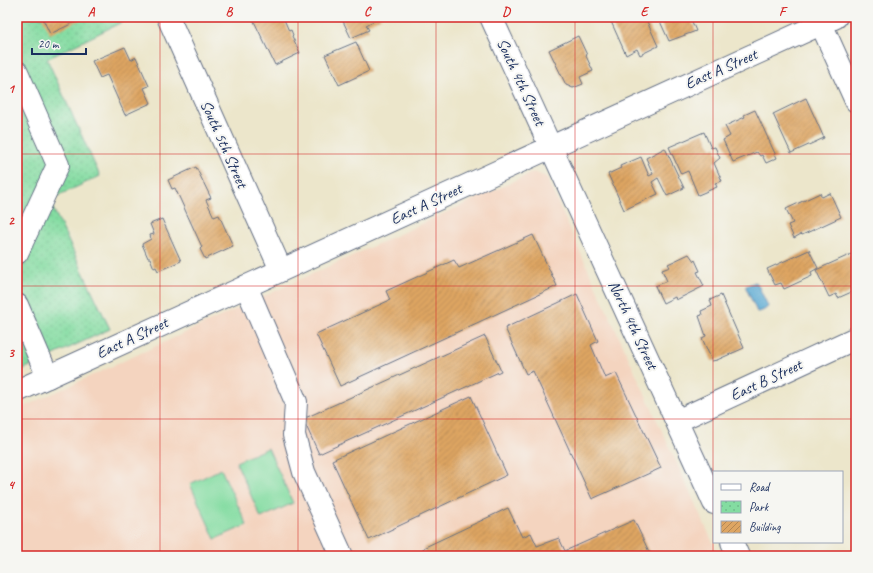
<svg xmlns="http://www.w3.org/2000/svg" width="873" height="573" font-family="Caveat,sans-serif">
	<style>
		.built { fill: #f4d4bf }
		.park { fill: url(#park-dots); stroke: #4f8680 }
		.pitch { fill: #83dca1; stroke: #4f8680 }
		.water { fill: #57a7d1; stroke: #396b98 }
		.building { fill: url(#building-hatch) }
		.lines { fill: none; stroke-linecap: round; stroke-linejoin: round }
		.minor-casing { stroke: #646f84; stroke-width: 24 }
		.minor { stroke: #fff; stroke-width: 22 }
		.grid { fill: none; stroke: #d62828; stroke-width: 1; stroke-opacity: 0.55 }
		.labels { text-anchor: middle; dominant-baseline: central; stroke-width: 4; stroke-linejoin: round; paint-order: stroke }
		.street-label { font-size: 16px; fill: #1b2f5e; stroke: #f6f6f2 }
		.neatline { fill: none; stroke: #d62828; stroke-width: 1.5 }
		.grid-label { font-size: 13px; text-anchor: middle; font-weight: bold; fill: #d62828 }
	</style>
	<defs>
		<pattern id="park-dots" width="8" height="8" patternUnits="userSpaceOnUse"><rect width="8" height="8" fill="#83dca1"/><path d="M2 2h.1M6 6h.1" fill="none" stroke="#71bd8d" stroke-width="1.8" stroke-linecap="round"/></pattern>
		<pattern id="building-hatch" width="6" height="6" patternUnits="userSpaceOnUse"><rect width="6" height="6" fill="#dea562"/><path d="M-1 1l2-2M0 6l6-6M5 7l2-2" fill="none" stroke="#b38754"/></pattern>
	</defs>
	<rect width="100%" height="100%" fill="#f6f6f2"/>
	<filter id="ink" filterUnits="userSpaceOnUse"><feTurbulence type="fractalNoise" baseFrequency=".025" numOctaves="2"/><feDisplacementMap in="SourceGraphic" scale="8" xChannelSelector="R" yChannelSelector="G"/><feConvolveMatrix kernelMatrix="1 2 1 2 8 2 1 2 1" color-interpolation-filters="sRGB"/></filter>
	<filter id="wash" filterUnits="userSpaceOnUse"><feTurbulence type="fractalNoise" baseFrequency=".012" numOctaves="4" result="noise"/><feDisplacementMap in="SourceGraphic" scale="16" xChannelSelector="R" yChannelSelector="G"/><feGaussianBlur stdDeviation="0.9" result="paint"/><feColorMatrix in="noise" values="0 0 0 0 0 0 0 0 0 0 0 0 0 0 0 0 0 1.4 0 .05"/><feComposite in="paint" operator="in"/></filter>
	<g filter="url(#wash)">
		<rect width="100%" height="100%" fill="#ece6cb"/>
		<!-- built -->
		<polygon class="built" points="534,172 546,177 719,556 17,556 17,410"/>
		<!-- park -->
		<polygon class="park" points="17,17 132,17 47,59 100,176 49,200 110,329 17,372"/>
		<!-- pitch -->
		<g class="pitch">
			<polygon points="268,448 293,503 261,518 236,462"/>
			<polygon points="221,469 247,525 215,539 190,484"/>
		</g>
		<!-- water -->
		<path class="water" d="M755,282L757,283L768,306C767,309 761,312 757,312L746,288V286Z"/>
		<g id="blocks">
			<!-- building -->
			<g class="building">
				<polygon points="42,17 86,17 50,34"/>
				<polygon points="252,17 283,17 289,31 291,30 293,35 292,36 300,53 275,65"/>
				<polygon points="341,17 382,17 366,25 369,30 351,38"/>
				<polygon points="609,17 645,17 658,46 640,55 637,49 626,55"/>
				<polygon points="658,17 690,17 696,31 669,41"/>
				<polygon points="578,36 587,55 586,56 593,71 580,77 583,84 573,88 566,85 549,50"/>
				<polygon points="356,42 369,71 339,85 325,55"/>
				<polygon points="125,47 131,60 136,57 149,86 144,88 151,103 125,115 107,75 100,78 92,61"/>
				<polygon points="806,98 824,138 791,153 773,114"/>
				<polygon points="755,110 777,158 766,163 762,155 760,156 757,152 733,162 723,140 730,136 725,126 745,117 744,115"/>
				<polygon points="704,132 711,148 715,147 720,158 714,163 722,181 715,183 717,187 698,195 688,171 681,174 669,147"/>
				<polygon points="665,148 684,188 667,196 658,178 652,182 658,194 624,210 608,174 621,168 620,166 641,157 649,176 653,174 646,158"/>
				<polygon points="196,167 211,198 206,200 214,217 219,215 233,246 205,259 200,249 202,247 175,188 172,189 168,180"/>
				<polygon points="820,193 822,197 830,193 841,217 802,235 801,234 794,238 788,225 793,223 786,209"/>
				<polygon points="162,219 181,261 158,271 156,267 154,268 150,258 148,258 142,244 151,239 150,235 154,234 150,224"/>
				<polygon points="533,235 557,286 340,386 316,334 390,300 386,291 454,260 459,268"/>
				<polygon points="809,250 818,268 811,272 812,276 784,289 781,283 775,285 767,269"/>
				<polygon points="856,252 856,290 838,298 836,294 829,297 816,270"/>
				<polygon points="689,254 694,261 695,260 700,271 697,272 704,286 676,300 675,297 663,303 655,286 667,281 662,270 670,267 668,264"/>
				<polygon points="577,294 598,341 591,345 605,378 616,373 661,468 592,499 533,371 526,374 505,328"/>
				<polygon points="721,295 744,348 717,360 712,361 702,338 706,336 699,316 702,315 701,311 712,306 710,300"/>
				<polygon points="485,336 501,371 319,454 303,419"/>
				<polygon points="471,396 507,475 369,540 332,460"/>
				<polygon points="508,508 522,537 531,533 537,546 559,538 565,551 634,520 651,556 426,556 423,548"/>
			</g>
		</g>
	</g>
	<g filter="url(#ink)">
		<use href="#blocks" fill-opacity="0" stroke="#646f84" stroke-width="1"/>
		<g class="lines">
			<!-- minor casing -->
			<g class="minor-casing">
				<g id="minor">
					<polyline points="168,17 281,270"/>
					<polyline points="491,17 714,503"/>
					<polyline points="818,17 856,101"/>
					<polyline points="17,72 58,165 17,253"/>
					<polyline points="246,286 296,402 294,435 304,472 342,556"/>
					<polyline points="17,305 48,377"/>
					<polyline points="17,391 836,17"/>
					<polyline points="677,421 856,338"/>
					<polyline points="732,542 738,556"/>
				</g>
			</g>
			<!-- minor -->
			<use href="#minor" class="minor"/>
		</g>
	</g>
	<!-- grid -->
	<path class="grid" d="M160,17V556M298,17V556M436,17V556M575,17V556M713,17V556M17,154H856M17,286H856M17,419H856"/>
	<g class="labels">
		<!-- street labels -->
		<g class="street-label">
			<text transform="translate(721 69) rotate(-24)">East A Street</text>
			<text transform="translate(521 82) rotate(65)">South 4th Street</text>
			<text transform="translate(224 144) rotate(66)">South 5th Street</text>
			<text transform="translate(426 204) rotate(-25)">East A Street</text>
			<text transform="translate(633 325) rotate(65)">North 4th Street</text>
			<text transform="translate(132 338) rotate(-25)">East A Street</text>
			<text transform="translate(766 380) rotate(-25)">East B Street</text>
		</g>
	</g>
	<!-- margin -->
	<rect width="873" height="573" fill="none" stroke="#f6f6f2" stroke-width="44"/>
	<!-- legend -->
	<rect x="713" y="471" width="130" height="72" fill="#f6f6f2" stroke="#9ea6b7"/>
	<rect x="721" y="484" width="20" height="6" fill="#ffffff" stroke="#9ea6b7"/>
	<text x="749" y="491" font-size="12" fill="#1b2f5e">Road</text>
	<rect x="721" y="501" width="20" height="12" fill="url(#park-dots)" stroke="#9ea6b7"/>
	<text x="749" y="511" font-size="12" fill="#1b2f5e">Park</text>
	<rect x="721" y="521" width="20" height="12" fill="url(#building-hatch)" stroke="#9ea6b7"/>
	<text x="749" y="531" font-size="12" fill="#1b2f5e">Building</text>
	<!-- scale -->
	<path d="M32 48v6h54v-6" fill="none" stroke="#1b2f5e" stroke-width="2"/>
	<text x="38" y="48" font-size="12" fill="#1b2f5e" stroke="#f6f6f2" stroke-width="3" paint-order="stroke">20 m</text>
	<rect x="22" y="22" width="829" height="529" class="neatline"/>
	<g class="grid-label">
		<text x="91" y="16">A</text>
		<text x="229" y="16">B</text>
		<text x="367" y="16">C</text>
		<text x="506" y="16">D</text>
		<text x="644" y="16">E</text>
		<text x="782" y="16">F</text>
		<text x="11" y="93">1</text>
		<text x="11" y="225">2</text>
		<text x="11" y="357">3</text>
		<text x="11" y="489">4</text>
	</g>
</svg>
